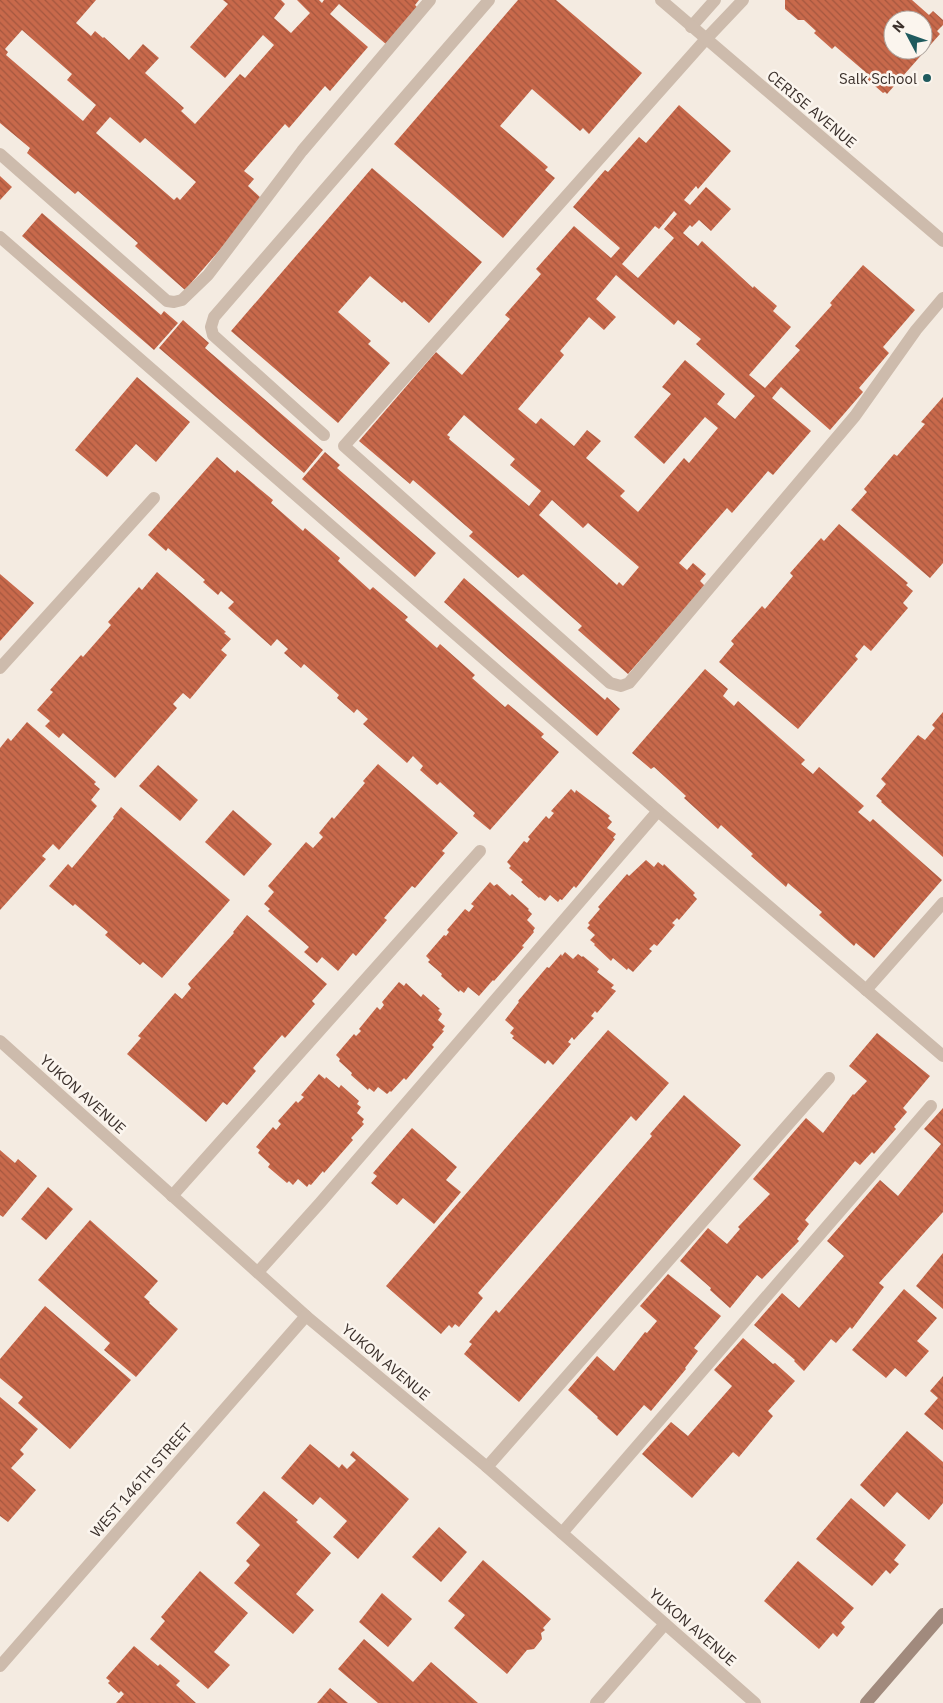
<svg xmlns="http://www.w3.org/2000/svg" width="943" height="1703" font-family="'IBM Plex Sans',sans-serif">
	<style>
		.building { fill: url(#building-back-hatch); fill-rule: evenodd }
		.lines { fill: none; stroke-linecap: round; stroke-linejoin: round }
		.lane { stroke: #cdbbac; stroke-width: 12 }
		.street { stroke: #cdbbac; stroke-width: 12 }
		.secondary { stroke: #a18a7d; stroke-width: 12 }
		.poi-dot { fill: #1f5a5e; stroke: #fbf5ee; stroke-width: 2 }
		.labels { text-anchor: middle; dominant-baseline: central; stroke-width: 5; stroke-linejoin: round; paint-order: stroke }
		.poi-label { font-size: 15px; fill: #3b302b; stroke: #fbf5ee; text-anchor: end }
		.street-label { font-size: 15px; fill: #3b302b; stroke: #fbf5ee }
	</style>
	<defs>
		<pattern id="building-back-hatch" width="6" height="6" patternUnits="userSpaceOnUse" patternTransform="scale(1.25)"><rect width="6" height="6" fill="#c8694b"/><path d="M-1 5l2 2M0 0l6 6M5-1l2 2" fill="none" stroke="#a4573f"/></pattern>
	</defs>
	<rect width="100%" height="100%" fill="#f4ebe1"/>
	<!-- building -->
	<g class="building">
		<path d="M0,0H96L76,23L91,36L95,31L103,38L104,37L129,60L143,44L159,58L145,73L184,108L181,111L195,124L240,74L245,78L274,45L263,35L225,78L190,47L228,4L223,0H281L285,4L274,18L291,33L310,13L297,0H319L322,3L324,0H419L415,5L418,8L387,45L339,4L330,14L368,47L330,91L325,86L289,128L285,124L244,171L254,179L248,186L263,200L185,290L135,246L138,243L78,191L75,194L27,153L30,148L0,123ZM22,30L72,74L67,80L96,105L83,121L6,55L8,52L5,49ZM110,117L140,143L145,138L196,182L180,200L177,197L174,200L96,133Z"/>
		<polygon points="518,0 556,0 642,73 589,134 583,128 580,131 532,89 500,126 548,167 545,170 555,178 503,238 394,144"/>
		<path d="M785,0H912L929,15L933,11L943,20V25L937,31L940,34L887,94L885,92L883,93L867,79L870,76L835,46L832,49L814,33L816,31L804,20H798L785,9ZM893,20H923V50H893Z"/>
		<path d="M679,105L731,151L698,189L696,186L684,200L690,205L706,187L731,209L711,231L699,220L692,227L690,225L683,233L698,246L702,241L753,288L754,286L777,306L773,311L791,327L749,375L765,388L800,350L795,346L832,305L830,303L863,265L915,310L883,347L889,353L859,388L863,392L830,430L781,387L772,398L811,431L773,475L768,471L732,513L727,508L679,563L687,570L693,563L706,574L700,581L705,586L628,674L578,630L582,626L523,574L518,578L469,536L473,532L413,480L410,484L359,441L436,352L462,375L510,319L505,315L541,274L536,269L574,226L611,258L620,248L573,207L605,170L608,172L639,137L646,143ZM674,211L677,214L664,229L674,238L638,278L622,264L655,226L659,229ZM616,275L674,325L678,320L701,339L696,344L755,396L735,419L717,404L725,394L685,360L662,387L671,394L634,437L664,464L705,417L718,428L689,463L684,458L638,512L620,496L625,491L586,458L601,441L587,430L574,446L541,418L536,424L518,409L564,355L560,351L589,317L604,330L616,317L596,299ZM464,415L515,459L510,465L541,491L529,506L449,439L450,437L447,435ZM552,500L583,528L588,523L639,567L623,586L619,582L617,585L539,515Z"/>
		<polygon points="372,168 482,262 429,323 404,301 402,303 370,276 338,312 371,341 368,344 390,363 338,423 231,331"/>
		<polygon points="0,176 12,187 0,200"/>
		<polygon points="42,213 161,315 164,311 178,323 154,350 22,236"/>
		<polygon points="183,320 209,343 205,348 323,450 304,473 159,348"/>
		<polygon points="137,377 190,422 156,462 136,444 107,477 75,450"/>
		<polygon points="943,397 943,563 930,578 851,510 867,492 864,489 894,454 897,456 925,424 921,422"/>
		<polygon points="325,452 340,465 337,468 436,553 415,577 302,479"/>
		<polygon points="217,457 235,473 237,470 273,500 271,503 303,531 305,528 340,558 338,561 370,590 373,587 408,617 405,620 437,648 440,644 475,675 472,678 505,707 508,704 544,734 541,737 559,752 490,830 473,816 475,813 440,782 437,785 420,770 423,766 413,756 407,763 363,724 368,719 357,709 354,713 337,698 339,695 304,664 301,668 284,653 288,649 277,639 271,646 228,608 234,602 221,591 218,595 203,582 205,580 168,548 166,551 148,535"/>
		<polygon points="839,524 908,583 906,585 913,591 903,603 908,608 871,651 864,645 855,656 858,659 798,729 719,662 734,644 731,641 762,606 765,609 793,576 790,573 821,538 824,541"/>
		<polygon points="157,572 226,632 224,633 231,639 221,650 227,655 190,699 183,693 173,704 177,708 115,778 63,733 59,738 45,726 50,721 37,710 53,692 50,690 81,655 83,657 111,625 108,622 139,587 142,590"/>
		<polygon points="0,574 34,603 0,641"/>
		<polygon points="464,578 605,700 607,697 620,709 597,736 444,602"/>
		<polygon points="705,669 728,689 723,696 734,706 738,701 805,760 801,764 813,774 819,767 864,806 858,812 870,822 873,819 942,880 874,958 856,943 854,946 819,915 822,912 788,883 786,887 751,856 753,854 721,825 718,829 684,798 686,796 654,767 651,769 632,753"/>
		<polygon points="943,712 943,857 881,802 882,801 876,796 886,784 881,779 918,735 925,740 935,728 932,725"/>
		<polygon points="27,722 96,782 94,784 100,789 91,800 97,806 59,850 53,844 42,856 46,859 0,910 0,748 8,738 11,741"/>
		<polygon points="378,764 458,833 442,851 445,853 415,888 412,886 384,918 387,920 356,956 353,953 338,971 322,957 317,963 304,952 309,947 268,911 270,909 264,904 274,892 268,886 306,842 313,848 323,837 319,833 332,817 334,819 365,783 363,781"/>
		<polygon points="158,765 198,800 180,821 139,786"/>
		<polygon points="571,789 575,793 576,790 610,816 608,818 612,822 607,828 616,834 613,838 615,839 576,888 574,886 562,900 560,899 558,902 550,895 545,901 540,897 539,898 521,882 523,880 509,868 511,866 507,862 524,841 527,843 530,839 528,837 546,816 549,819 554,813 551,811"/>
		<polygon points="121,807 230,900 162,978 143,962 140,965 105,935 108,932 75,904 73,906 49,886 68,864 72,868 114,818 113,817"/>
		<polygon points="233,810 272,844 244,876 205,842"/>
		<polygon points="646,860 654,867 658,862 663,866 664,864 695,893 693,895 697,899 679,920 677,918 672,923 675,925 657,946 654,944 649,949 652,951 633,972 628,968 627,970 613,958 611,961 594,945 595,944 590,940 595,935 587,928 590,925 588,923 600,909 598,907 627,874 629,876"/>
		<polygon points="490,882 494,886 497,884 510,896 512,894 529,909 528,910 532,914 527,920 535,928 533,931 534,932 522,946 524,947 494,981 493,980 479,996 468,987 464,993 460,990 459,992 441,976 442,974 428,962 430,960 426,956 444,935 446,936 449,932 447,930 465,909 469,912 474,906 471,904"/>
		<polygon points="247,915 327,984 312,1001 315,1004 285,1038 282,1035 253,1068 256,1071 227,1105 223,1102 206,1122 127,1054 141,1038 138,1036 175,993 182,999 191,988 188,984 234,933 233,932"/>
		<polygon points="565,952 573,959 578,954 582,957 583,956 599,969 597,972 614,985 611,988 616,991 597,1013 595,1011 591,1016 594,1018 574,1040 572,1037 568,1042 571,1044 553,1065 548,1060 545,1064 512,1038 514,1036 510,1033 514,1028 505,1020 519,1002 518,1001 547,967 549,968 561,954 562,956"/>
		<polygon points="399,982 404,986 406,983 421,997 423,994 440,1009 438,1010 442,1014 438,1020 445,1026 442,1030 444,1031 432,1045 434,1047 406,1080 404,1078 391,1092 390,1091 387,1094 378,1087 374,1092 369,1088 368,1090 351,1075 352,1073 339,1061 340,1059 336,1055 354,1034 356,1036 361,1031 359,1029 377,1007 380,1010 384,1005 382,1002"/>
		<polygon points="608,1030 669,1083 636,1121 631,1116 478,1293 483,1298 459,1327 455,1324 452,1328 449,1325 441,1334 386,1286"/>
		<polygon points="877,1033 930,1076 903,1108 907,1112 894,1127 896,1129 874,1154 872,1152 860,1165 855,1161 805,1220 809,1224 797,1239 799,1241 762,1279 757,1275 730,1308 710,1290 711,1288 680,1261 708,1228 727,1244 740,1229 738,1227 770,1194 753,1179 806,1118 823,1133 853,1094 854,1095 867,1081 849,1066"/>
		<polygon points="319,1074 325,1079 326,1077 339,1088 341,1085 359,1101 357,1104 361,1107 357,1113 364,1119 362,1122 364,1124 351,1138 353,1140 324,1173 323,1171 311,1185 309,1184 307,1187 298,1179 293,1185 289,1181 287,1183 268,1167 270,1164 258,1153 260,1150 256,1147 273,1127 276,1130 281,1124 278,1121 296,1101 298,1103 304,1097 301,1095"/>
		<polygon points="684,1095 741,1145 519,1402 464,1354 472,1344 469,1342 496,1310 499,1313 652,1136 650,1134"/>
		<polygon points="943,1108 943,1212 879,1283 884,1287 852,1329 850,1327 836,1343 831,1339 804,1371 794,1361 795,1360 754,1325 782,1293 799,1308 844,1256 827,1241 880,1180 898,1196 941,1144 924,1129"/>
		<polygon points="412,1128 457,1167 446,1180 461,1192 434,1224 403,1198 397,1205 371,1183 377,1176 373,1173"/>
		<polygon points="0,1150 15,1163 18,1159 37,1176 3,1217 0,1215"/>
		<polygon points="48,1187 73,1209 46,1240 21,1219"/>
		<polygon points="90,1220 158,1281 144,1297 150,1302 149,1303 178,1329 136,1377 104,1350 110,1343 38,1280"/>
		<polygon points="943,1253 943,1309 916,1286"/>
		<polygon points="668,1274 721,1316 694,1348 698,1351 685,1368 686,1369 651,1411 644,1405 617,1436 597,1418 598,1417 568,1390 597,1356 614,1371 645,1332 647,1333 657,1321 640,1306"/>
		<polygon points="904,1289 937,1318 917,1341 929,1351 906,1377 895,1368 886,1378 852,1350"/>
		<polygon points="45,1306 131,1380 70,1449 18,1403 23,1397 0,1378 0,1359"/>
		<polygon points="743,1338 773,1364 775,1363 795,1381 768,1411 773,1416 739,1457 733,1452 692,1498 642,1454 671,1422 688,1436 732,1386 714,1370"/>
		<polygon points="943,1376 943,1430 924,1414 938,1398 930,1391"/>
		<polygon points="0,1397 38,1429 20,1450 24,1454 11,1468 36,1490 8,1522 0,1516"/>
		<polygon points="907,1431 943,1462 943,1503 929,1520 897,1492 884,1507 860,1485"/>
		<polygon points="310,1444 339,1468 342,1464 347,1469 356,1460 350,1455 353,1451 409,1499 358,1559 333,1537 347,1521 320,1497 313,1505 281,1478"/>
		<polygon points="264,1491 298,1520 296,1522 331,1553 296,1594 314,1610 293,1634 234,1583 250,1565 246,1561 260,1545 236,1523"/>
		<polygon points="851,1498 906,1545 894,1560 899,1564 890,1574 886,1570 872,1586 816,1539"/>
		<polygon points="439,1527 467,1552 441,1582 412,1557"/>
		<polygon points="483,1560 551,1619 543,1628 545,1630 541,1633 542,1639 534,1649 527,1650 507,1674 454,1628 465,1615 448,1601"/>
		<polygon points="798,1561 854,1608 841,1623 845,1627 837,1637 833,1633 819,1649 764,1601"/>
		<polygon points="200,1571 248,1613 214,1652 230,1665 208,1689 150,1639 165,1621 161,1617"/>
		<polygon points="382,1593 412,1619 388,1647 359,1622"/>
		<polygon points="364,1639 413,1682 431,1662 478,1703 378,1703 338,1669"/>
		<polygon points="134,1646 158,1666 160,1664 180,1681 176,1685 196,1703 116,1703 124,1694 121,1691 119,1693 108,1683 110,1681 106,1678"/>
		<polygon points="330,1688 348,1703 317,1703"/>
	</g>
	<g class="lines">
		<!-- lane -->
		<g class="lane">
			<polyline points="743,0 706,39 344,446 610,683 621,686 629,683 855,416 916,330 943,298"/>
			<polyline points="691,27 715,0"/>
			<polyline points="0,154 167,301 174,302 182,300 208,275 302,151 430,0"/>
			<polyline points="0,237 658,811 943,1056"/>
			<polyline points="324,435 213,335 211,327 214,317 489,0"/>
			<polyline points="0,668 154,498"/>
			<polyline points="866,990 943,903"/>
			<polyline points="172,1196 480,851"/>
			<polyline points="258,1272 320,1203 658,811"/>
			<polyline points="487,1467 829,1078"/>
			<polyline points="562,1533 931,1106"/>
		</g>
		<!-- street -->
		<g class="street">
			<polyline points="661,0 943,241"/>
			<polyline points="0,1041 306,1316 487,1467 755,1703"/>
			<polyline points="0,1666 306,1316"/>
			<polyline points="596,1703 665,1624"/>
		</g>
		<!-- secondary -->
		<polyline class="secondary" points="866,1703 943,1614"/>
	</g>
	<!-- markers -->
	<circle class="poi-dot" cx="927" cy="78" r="5"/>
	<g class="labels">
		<!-- poi labels -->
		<g class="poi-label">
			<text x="917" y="78">Salk School</text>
		</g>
		<!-- street labels -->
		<g class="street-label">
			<text transform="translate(812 109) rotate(40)">CERISE AVENUE</text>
			<text transform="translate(83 1094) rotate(42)">YUKON AVENUE</text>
			<text transform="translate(386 1362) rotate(40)">YUKON AVENUE</text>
			<text transform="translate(141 1480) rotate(-49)">WEST 146TH STREET</text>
			<text transform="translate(693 1627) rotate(41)">YUKON AVENUE</text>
		</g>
	</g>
	<!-- north arrow -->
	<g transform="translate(908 35) rotate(311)"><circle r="24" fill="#fbf5ee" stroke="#aea6a0"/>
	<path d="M0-4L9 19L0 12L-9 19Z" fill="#1f5a5e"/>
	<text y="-8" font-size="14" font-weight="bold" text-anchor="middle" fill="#3b302b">N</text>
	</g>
</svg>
